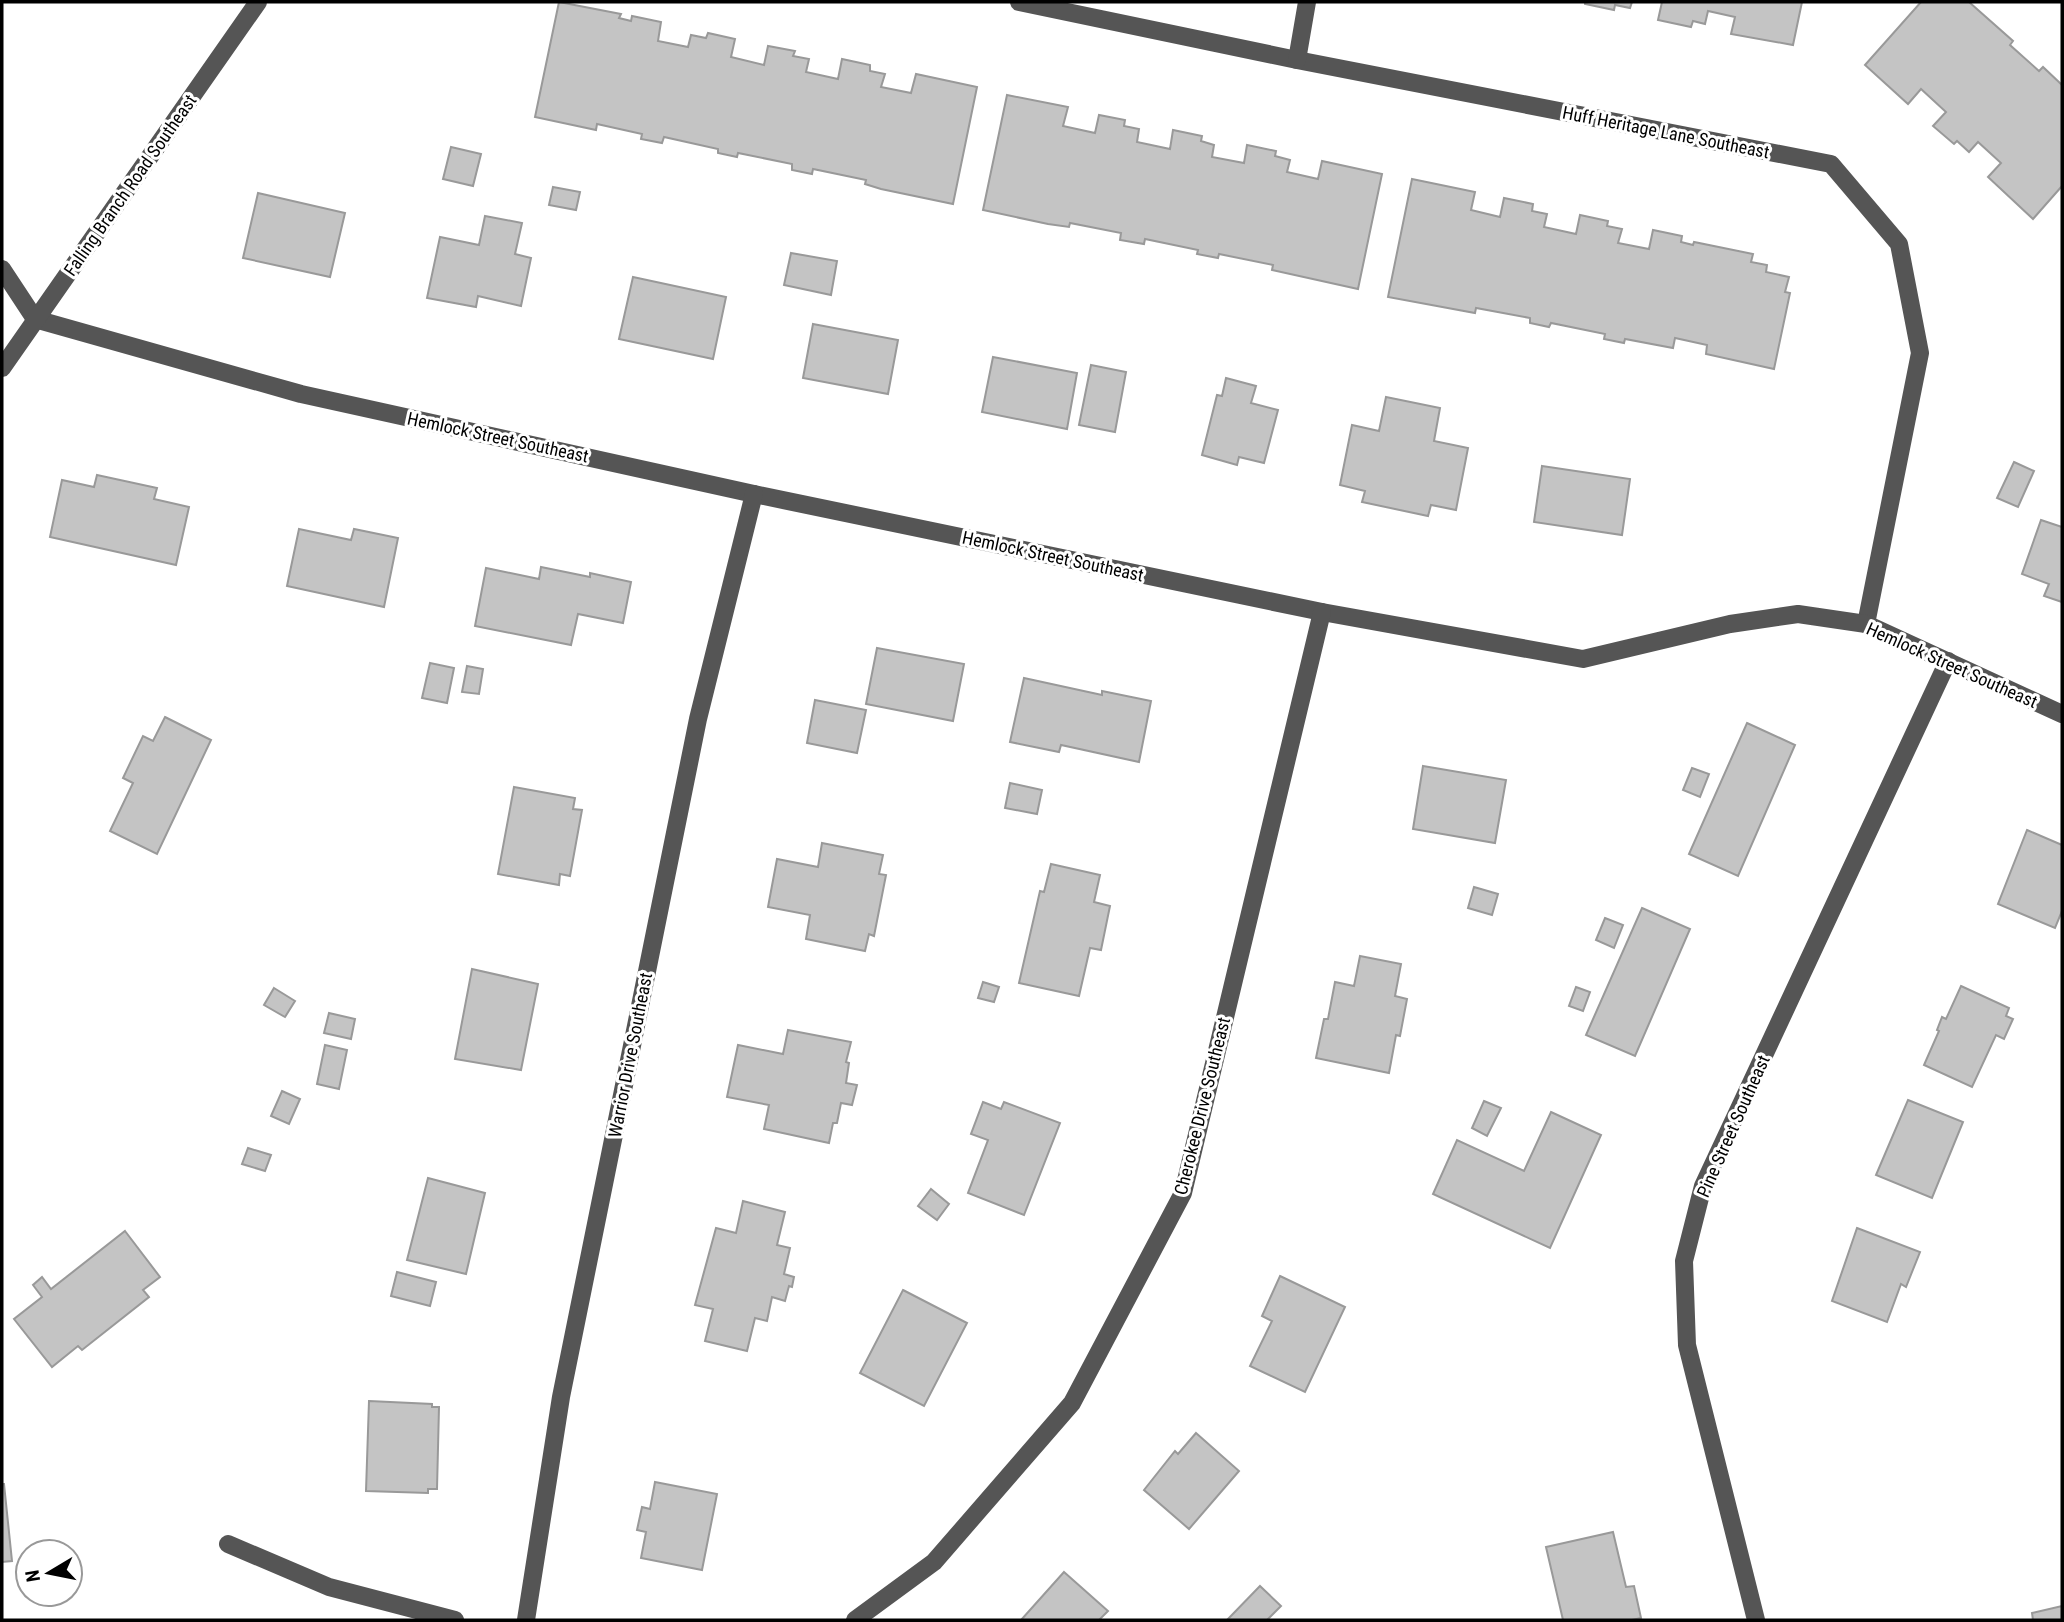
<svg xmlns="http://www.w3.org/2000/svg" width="2064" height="1622" font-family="'Roboto Condensed',sans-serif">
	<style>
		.building { fill: #c4c4c4; stroke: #999; stroke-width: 2 }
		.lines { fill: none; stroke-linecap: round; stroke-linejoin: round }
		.minor { stroke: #555; stroke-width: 18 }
		.labels { text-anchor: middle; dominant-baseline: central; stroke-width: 6; stroke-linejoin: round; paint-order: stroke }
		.street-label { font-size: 18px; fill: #000; stroke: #fff }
	</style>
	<rect width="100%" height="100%" fill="#fff"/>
	<!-- building -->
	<g class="building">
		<polygon points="559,2 621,14 619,18 631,21 632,16 661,22 658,41 688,47 691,35 706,38 708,33 735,39 731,57 764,65 768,46 795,51 793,56 809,59 806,72 838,79 842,59 870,65 870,71 885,74 881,87 911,93 916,74 977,87 953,204 881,189 865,184 866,180 813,169 812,174 792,170 792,164 738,153 737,157 718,153 718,149 664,137 662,143 641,139 642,134 597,124 596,130 535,117"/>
		<polygon points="1585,2 1632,2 1630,8 1615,5 1614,10 1585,4"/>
		<polygon points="1662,2 1802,2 1793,45 1731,34 1735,17 1708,11 1705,24 1693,21 1691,27 1658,20"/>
		<polygon points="1921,2 1969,2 2013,41 2010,45 2039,71 2043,67 2062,85 2062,186 2033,219 1988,177 2001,163 1978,142 1969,152 1957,141 1954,144 1933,126 1946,112 1921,89 1908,104 1865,65"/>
		<polygon points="1007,95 1068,107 1063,126 1095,133 1099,115 1125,120 1124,126 1139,129 1137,142 1170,149 1173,130 1202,136 1201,141 1214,145 1212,157 1244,163 1247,145 1276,151 1275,156 1290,160 1287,172 1318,179 1322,161 1382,174 1358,289 1272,270 1273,265 1219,254 1218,258 1197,254 1198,250 1145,239 1144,244 1120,240 1121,233 1070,223 1069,227 1048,224 983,210"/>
		<polygon points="451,147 481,154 473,186 443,179"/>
		<polygon points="1412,179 1475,192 1471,210 1500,217 1504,198 1533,204 1532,211 1547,214 1544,227 1576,234 1580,215 1608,221 1607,226 1622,229 1618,243 1649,249 1653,230 1682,236 1681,242 1693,245 1694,242 1753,254 1751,262 1767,265 1766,272 1789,277 1785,292 1790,293 1774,369 1706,354 1707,345 1675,338 1673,348 1625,339 1624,343 1604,339 1605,334 1551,323 1549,327 1530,323 1530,318 1476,308 1475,313 1388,297"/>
		<polygon points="553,187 580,192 576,210 549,205"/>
		<polygon points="258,193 345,213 330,277 243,258"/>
		<polygon points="485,216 522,223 515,254 531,258 521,306 478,296 476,307 427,298 440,237 479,245"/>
		<polygon points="791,253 837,261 831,295 784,285"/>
		<polygon points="633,277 726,297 713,359 619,339"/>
		<polygon points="813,324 898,340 888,394 803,378"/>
		<polygon points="993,357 1077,373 1067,429 982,412"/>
		<polygon points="1091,365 1126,372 1115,432 1079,425"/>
		<polygon points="1226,378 1256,386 1251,403 1278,410 1264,463 1239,457 1237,465 1202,455 1217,395 1222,396"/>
		<polygon points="1386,397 1440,408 1434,441 1468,448 1456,510 1431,505 1428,516 1362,502 1365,491 1340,485 1352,425 1379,431"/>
		<polygon points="2014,462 2034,471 2018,507 1997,498"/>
		<polygon points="1542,466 1630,479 1622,535 1534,522"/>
		<polygon points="97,475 157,488 154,499 189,507 176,565 50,537 62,480 94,487"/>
		<polygon points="2041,520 2062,527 2062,602 2044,596 2049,584 2022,574"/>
		<polygon points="299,529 351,540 354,529 398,538 384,607 287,586"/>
		<polygon points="541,567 590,577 590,573 631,582 623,623 578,614 571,645 475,626 486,568 539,579"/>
		<polygon points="877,648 964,664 953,721 866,704"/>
		<polygon points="430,663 454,668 447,703 422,698"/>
		<polygon points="467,666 483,669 479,694 462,692"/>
		<polygon points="1024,678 1102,695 1102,691 1151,701 1139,762 1061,745 1059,752 1010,742"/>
		<polygon points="815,700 866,710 857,753 807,743"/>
		<polygon points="165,717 211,740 157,854 110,831 133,783 123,778 143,736 153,741"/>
		<polygon points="1747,723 1795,745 1738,876 1689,854"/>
		<polygon points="1423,766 1506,780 1495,843 1413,829"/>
		<polygon points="1692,768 1709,774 1700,797 1683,790"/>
		<polygon points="1010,783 1042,790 1037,814 1005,808"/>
		<polygon points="514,787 575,798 573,809 582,810 570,876 560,874 559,885 498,874"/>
		<polygon points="2027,830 2062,845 2062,911 2055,928 1998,904"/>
		<polygon points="822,843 883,855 879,874 886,875 874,936 869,934 865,951 806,939 810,915 768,907 777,859 818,867"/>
		<polygon points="1051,864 1100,875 1094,902 1110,906 1101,950 1090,948 1079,996 1019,983 1040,891 1044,892"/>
		<polygon points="1474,887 1498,894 1492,915 1468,908"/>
		<polygon points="1642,908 1690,929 1635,1056 1586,1035"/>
		<polygon points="1605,918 1623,925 1614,948 1596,940"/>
		<polygon points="1360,956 1401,964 1395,996 1407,999 1400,1036 1396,1035 1389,1073 1316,1058 1324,1019 1328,1019 1335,982 1354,986"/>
		<polygon points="472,969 538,984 521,1070 455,1059"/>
		<polygon points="983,982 999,987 994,1002 978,998"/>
		<polygon points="1961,986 2009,1008 2006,1016 2013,1019 2004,1039 1996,1035 1972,1087 1924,1065 1939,1031 1937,1030 1942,1017 1946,1019"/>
		<polygon points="1576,987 1590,992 1583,1011 1569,1006"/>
		<polygon points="274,988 295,1001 285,1017 264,1005"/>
		<polygon points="329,1013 355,1019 351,1039 324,1033"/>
		<polygon points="788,1030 851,1042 846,1062 849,1063 846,1083 857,1085 852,1105 841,1103 837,1123 833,1123 829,1143 764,1129 769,1105 727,1097 738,1045 783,1054"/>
		<polygon points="325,1045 347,1050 339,1089 317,1084"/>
		<polygon points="282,1091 300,1099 289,1124 271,1116"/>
		<polygon points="1908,1100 1963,1122 1932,1198 1876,1175"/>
		<polygon points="1484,1101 1501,1108 1487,1136 1472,1128"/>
		<polygon points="983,1102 1001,1109 1004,1102 1060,1123 1024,1215 968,1193 988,1140 971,1134"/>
		<polygon points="1551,1112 1601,1135 1550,1248 1433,1194 1457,1140 1524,1171"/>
		<polygon points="248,1148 271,1155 265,1171 242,1164"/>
		<polygon points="428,1178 485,1193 466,1274 407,1260"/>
		<polygon points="931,1189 949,1204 937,1220 918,1206"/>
		<polygon points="743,1201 785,1212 777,1245 790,1248 784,1274 794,1277 792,1287 789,1286 785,1301 772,1297 767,1321 755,1318 747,1351 705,1341 713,1309 695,1305 716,1228 736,1233"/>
		<polygon points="1857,1228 1920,1252 1906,1287 1901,1284 1887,1322 1832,1301"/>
		<polygon points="125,1231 160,1277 143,1290 149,1297 82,1350 78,1346 52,1367 14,1319 42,1297 33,1285 42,1277 51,1289"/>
		<polygon points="397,1272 436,1282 430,1306 391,1296"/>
		<polygon points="1280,1276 1345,1307 1305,1392 1250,1366 1272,1321 1262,1316"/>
		<polygon points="903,1290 967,1323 924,1406 860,1373"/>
		<polygon points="369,1401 432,1404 432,1407 439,1407 437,1489 428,1489 428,1493 366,1491"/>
		<polygon points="1196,1433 1239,1471 1189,1529 1144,1490 1175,1451 1178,1454"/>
		<polygon points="655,1482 717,1494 702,1570 641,1558 646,1532 637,1530 642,1507 650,1509"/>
		<polygon points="2,1484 4,1484 12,1561 2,1562"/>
		<polygon points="1613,1532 1626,1587 1634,1586 1641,1618 1632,1620 1563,1620 1546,1547"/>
		<polygon points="1064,1572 1108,1611 1099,1620 1021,1620"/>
		<polygon points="1260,1586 1281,1606 1267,1620 1227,1620"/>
		<polygon points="2062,1606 2062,1620 2033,1620 2032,1613"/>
	</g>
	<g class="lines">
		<!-- minor -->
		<g class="minor">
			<polyline points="1019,2 1297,60 1831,164 1899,244 1920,353 1866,624"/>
			<polyline points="1297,60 1307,2"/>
			<polyline points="2,269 35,319 301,394 754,494 1322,612 1583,659 1730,624 1798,614 1866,624 2062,714"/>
			<polyline points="2,368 258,2"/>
			<polyline points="228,1544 329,1587 455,1620"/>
			<polyline points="526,1620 561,1397 698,719 754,494"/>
			<polyline points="855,1620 934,1562 1072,1403 1183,1193 1322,612"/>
			<polyline points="1756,1620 1687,1345 1684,1261 1703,1186 1948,661"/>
		</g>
	</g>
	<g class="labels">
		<!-- street labels -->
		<g class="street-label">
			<text transform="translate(1666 132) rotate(11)">Huff Heritage Lane Southeast</text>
			<text transform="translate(130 185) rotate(-55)">Falling Branch Road Southeast</text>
			<text transform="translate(498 437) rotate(12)">Hemlock Street Southeast</text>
			<text transform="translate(1053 556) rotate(12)">Hemlock Street Southeast</text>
			<text transform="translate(1952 665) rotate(24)">Hemlock Street Southeast</text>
			<text transform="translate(630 1055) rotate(-79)">Warrior Drive Southeast</text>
			<text transform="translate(1202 1106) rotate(-76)">Cherokee Drive Southeast</text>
			<text transform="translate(1733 1126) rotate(-66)">Pine Street Southeast</text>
		</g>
	</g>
	<!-- border -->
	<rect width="2064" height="1622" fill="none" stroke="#000000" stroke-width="7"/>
	<!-- north arrow -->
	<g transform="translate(49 1573) rotate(260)"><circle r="33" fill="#ffffff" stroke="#999999" stroke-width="2"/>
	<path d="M0-5L12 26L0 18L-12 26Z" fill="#000000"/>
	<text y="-10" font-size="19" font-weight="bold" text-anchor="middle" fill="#000000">N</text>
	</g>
</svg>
